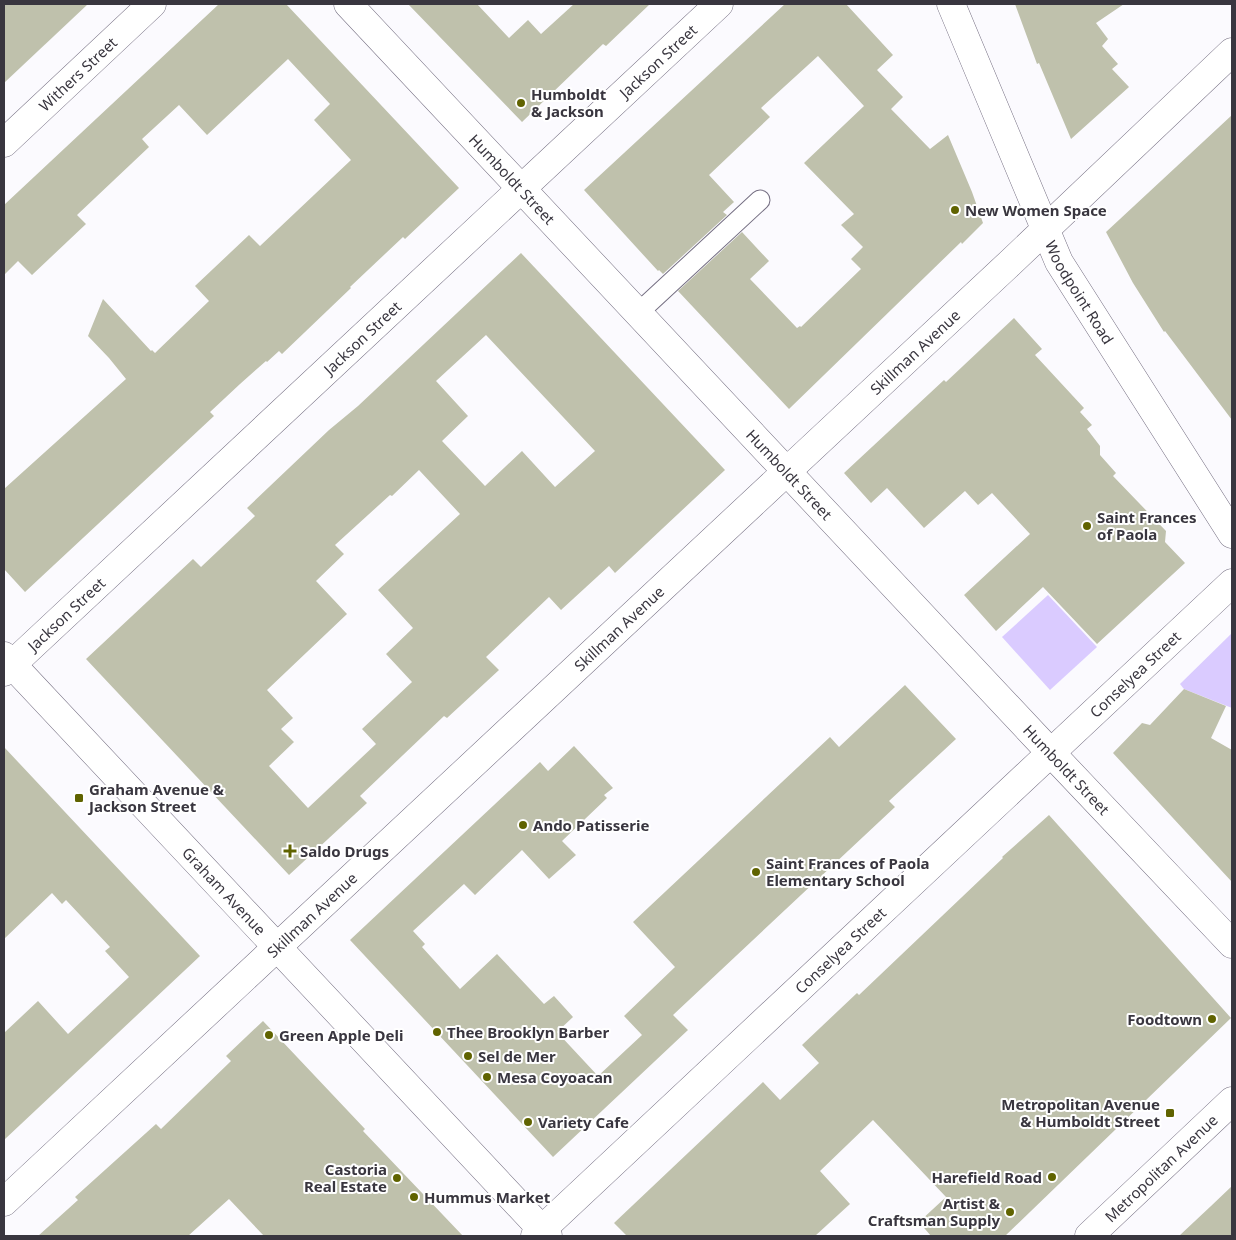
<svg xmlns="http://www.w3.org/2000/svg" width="1236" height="1240" font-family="'Noto Sans',sans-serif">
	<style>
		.green { fill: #dacbff }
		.building { fill: #bfc1ac; fill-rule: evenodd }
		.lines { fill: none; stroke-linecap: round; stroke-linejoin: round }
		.lane-casing { stroke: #756f82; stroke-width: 21 }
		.street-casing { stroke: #756f82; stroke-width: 29 }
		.secondary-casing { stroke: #756f82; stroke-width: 29 }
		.lane { stroke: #fff; stroke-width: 19 }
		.street { stroke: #fff; stroke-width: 28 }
		.secondary { stroke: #fff; stroke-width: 28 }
		.poi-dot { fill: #606300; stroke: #fff; stroke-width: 2 }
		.labels { text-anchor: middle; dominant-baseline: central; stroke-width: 4; stroke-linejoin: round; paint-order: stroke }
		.street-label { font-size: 15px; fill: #39363f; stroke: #fff }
		.poi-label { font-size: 15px; font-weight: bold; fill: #39363f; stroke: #fff; text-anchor: start }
	</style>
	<rect width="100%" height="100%" fill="#fbfafe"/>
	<!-- green -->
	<g class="green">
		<polygon points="1048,595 1097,647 1050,690 1002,637"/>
		<polygon points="1232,633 1232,708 1184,689 1180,684"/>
	</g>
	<!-- building -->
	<g class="building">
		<polygon points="4,4 88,4 4,83"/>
		<polygon points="219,4 286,4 459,188 405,239 403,237 350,287 351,288 282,354 279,351 267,362 266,361 240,384 210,412 214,416 25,592 4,569 4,489 126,379 109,358 88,336 103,299 151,351 152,350 155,353 209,301 195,286 249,235 260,246 351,160 314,120 330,104 288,59 207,135 179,105 142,139 149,147 77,215 86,224 32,275 18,261 4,275 4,205"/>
		<polygon points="408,4 477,4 509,38 528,20 541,34 574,4 650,4 606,46 603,44 522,122"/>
		<polygon points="785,4 846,4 893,55 877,70 903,97 891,109 930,149 948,135 972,192 983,223 962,244 961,242 789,409 678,291 742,232 769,261 750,279 797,328 800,326 801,327 861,269 851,259 863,247 841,225 854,214 804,163 864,106 818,56 761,108 770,117 709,175 734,202 723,212 727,215 663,274 659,270 658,271 584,190"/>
		<polygon points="1015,4 1124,4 1096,23 1108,39 1102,46 1118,64 1112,69 1129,87 1071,139 1039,63 1037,64"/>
		<polygon points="1232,115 1232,420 1165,331 1164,332 1133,283 1106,232"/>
		<path d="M521,253L725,470L615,573L609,566L561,610L549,597L486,657L499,670L447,718L444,716L360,796L367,803L289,875L86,659L193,559L201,567L255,516L247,508L329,430L358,406ZM486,335L595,451L555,487L522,451L485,486L442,441L468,416L436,381ZM419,470L460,514L378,590L413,628L386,654L412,682L362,729L376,744L308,808L269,766L294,742L281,729L293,718L267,690L347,614L316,581L344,554L335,545L390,495L392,496Z"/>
		<polygon points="1014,318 1042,349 1035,355 1084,408 1080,412 1092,425 1087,429 1100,446 1100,455 1116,473 1113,476 1166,531 1165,542 1185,563 1097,644 1043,587 996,631 964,595 1030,534 992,493 978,505 965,491 924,528 887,488 871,503 844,473 944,380 946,382"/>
		<polygon points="905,685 956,739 889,801 895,807 673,1015 688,1030 553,1157 350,940 540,762 548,771 574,746 613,788 604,795 607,798 562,841 576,855 549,879 522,850 475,895 464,884 413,931 425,944 422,947 460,989 497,954 544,1004 554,996 573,1017 557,1032 598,1076 642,1035 624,1016 675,967 633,922 830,737 839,747"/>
		<polygon points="1184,689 1226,706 1211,738 1232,750 1232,882 1113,753 1142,723 1150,725"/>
		<polygon points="4,747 200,956 4,1140 4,1033 38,1001 68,1034 129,977 105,951 110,947 66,900 62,904 52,893 4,939"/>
		<polygon points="1049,815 1231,1018 1005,1236 931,1236 919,1222 946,1197 873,1120 820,1171 850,1204 815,1236 627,1236 614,1223 763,1082 780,1100 799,1082 819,1063 802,1045 857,993 859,995 1003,858 1002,857"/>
		<polygon points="263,1021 365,1129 363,1131 463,1236 264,1236 229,1199 188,1236 38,1236 78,1200 75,1197 156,1124 161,1129 231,1061 226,1056"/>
		<polygon points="1232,1186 1232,1236 1179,1236 1211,1206"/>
	</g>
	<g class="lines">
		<!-- lane casing -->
		<g class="lane-casing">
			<polyline id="lane" points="638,313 760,200"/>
		</g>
		<!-- street casing -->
		<g class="street-casing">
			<g id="street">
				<path id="s1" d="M348,4L1051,753L1232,944"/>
				<path id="s2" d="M951,4L1059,262L1232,534"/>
				<path id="s3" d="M4,143L152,4"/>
				<path id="s4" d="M4,656L548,1236"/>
				<path id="s5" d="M4,672L719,4"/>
				<path id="s6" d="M4,1202L1010,263L1232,52"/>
				<path id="s7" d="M535,1236L1232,583"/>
			</g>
		</g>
		<!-- secondary casing -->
		<g class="secondary-casing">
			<g id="secondary">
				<path id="s8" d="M1089,1236L1232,1101"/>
			</g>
		</g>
		<!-- lane -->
		<use href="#lane" class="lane"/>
		<!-- street -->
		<use href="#street" class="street"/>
		<!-- secondary -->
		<use href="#secondary" class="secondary"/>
	</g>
	<!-- markers -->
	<g class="poi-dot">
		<circle cx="521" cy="103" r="5"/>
		<circle cx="955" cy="210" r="5"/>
		<circle cx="1087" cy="526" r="5"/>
		<rect x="74" y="793" width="10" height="10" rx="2.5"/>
		<circle cx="523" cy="825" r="5"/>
		<path d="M287.5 843.5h5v5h5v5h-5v5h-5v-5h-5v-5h5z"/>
		<circle cx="756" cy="872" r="5"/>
		<circle cx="1212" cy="1019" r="5"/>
		<circle cx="437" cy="1032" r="5"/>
		<circle cx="269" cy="1035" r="5"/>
		<circle cx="468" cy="1056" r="5"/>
		<circle cx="487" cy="1077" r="5"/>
		<rect x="1165" y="1108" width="10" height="10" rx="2.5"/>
		<circle cx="528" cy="1122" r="5"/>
		<circle cx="1052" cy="1177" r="5"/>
		<circle cx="397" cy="1178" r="5"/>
		<circle cx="414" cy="1197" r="5"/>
		<circle cx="1010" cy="1212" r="5"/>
	</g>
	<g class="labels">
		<!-- street labels -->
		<g class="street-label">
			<text stroke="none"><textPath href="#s5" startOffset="895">Jackson Street</textPath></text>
			<text stroke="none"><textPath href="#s3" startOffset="101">Withers Street</textPath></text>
			<text stroke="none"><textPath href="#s1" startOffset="240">Humboldt Street</textPath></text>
			<text stroke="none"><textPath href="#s2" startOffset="316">Woodpoint Road</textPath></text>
			<text stroke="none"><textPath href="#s5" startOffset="490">Jackson Street</textPath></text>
			<text stroke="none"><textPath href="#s6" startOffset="1246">Skillman Avenue</textPath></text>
			<text stroke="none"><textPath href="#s1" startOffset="645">Humboldt Street</textPath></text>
			<text stroke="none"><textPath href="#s5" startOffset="85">Jackson Street</textPath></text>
			<text stroke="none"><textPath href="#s6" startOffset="841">Skillman Avenue</textPath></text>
			<text stroke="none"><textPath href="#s7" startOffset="822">Conselyea Street</textPath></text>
			<text stroke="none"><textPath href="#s1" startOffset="1050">Humboldt Street</textPath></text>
			<text stroke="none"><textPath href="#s4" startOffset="322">Graham Avenue</textPath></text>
			<text stroke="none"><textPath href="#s6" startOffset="421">Skillman Avenue</textPath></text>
			<text stroke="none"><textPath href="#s7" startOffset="418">Conselyea Street</textPath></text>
			<text stroke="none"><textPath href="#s8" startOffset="99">Metropolitan Avenue</textPath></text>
		</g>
		<!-- poi labels -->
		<g class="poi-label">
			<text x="531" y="94">Humboldt<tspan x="531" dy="17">&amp; Jackson</tspan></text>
			<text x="965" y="210">New Women Space</text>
			<text x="1097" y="517">Saint Frances<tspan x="1097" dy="17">of Paola</tspan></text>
			<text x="89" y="789">Graham Avenue &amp;<tspan x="89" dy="17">Jackson Street</tspan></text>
			<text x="533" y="825">Ando Patisserie</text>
			<text x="300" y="851">Saldo Drugs</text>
			<text x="766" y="863">Saint Frances of Paola<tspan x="766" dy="17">Elementary School</tspan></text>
			<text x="1202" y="1019" text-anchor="end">Foodtown</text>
			<text x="447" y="1032">Thee Brooklyn Barber</text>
			<text x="279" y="1035">Green Apple Deli</text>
			<text x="478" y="1056">Sel de Mer</text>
			<text x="497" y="1077">Mesa Coyoacan</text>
			<text x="1160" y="1104" text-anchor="end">Metropolitan Avenue<tspan x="1160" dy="17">&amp; Humboldt Street</tspan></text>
			<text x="538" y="1122">Variety Cafe</text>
			<text x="387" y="1169" text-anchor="end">Castoria<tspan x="387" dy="17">Real Estate</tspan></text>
			<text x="1042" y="1177" text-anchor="end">Harefield Road</text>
			<text x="424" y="1197">Hummus Market</text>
			<text x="1000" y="1203" text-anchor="end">Artist &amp;<tspan x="1000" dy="17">Craftsman Supply</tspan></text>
		</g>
	</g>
	<!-- border -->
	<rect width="1236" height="1240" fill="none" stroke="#39363f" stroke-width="10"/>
</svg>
